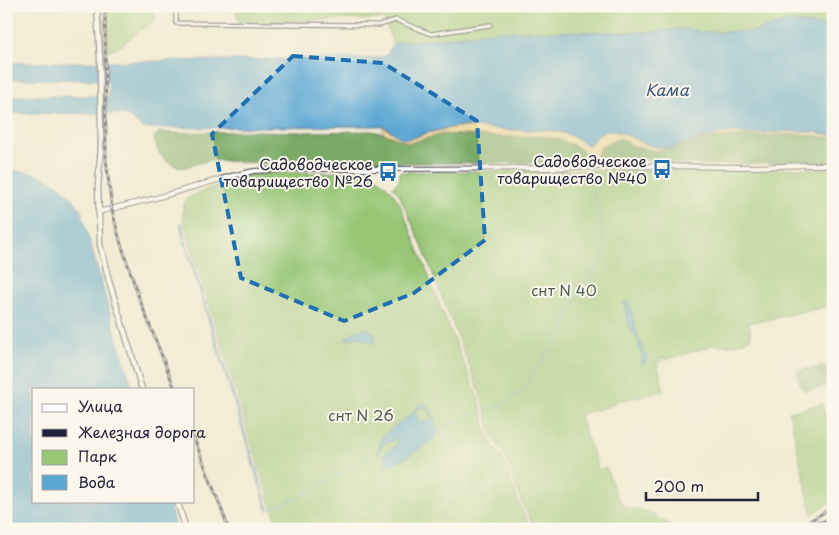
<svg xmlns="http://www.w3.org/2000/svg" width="839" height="535" viewBox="0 0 839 535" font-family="'Playpen Sans',sans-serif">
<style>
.green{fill:#97c674;stroke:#5c7458}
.forest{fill:#79ab66;stroke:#4e6650}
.sand{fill:#eeda9e;stroke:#887e6c}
.water{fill:#5ba7d3;stroke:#3e6487}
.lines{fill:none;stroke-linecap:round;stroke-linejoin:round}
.stream{stroke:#5ba7d3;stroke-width:1}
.minor-casing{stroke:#414052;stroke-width:5.5}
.tertiary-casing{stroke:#414052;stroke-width:6}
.primary-casing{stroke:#414052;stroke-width:7}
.minor{stroke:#fff;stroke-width:3}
.tertiary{stroke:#fff;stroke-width:4}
.primary{stroke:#fff;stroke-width:4.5}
.rail-casing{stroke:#22223b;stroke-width:3}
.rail{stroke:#fbf7ec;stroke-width:1;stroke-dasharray:4;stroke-linecap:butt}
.marked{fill:none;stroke:#1f6fb2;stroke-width:4;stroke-dasharray:10 6;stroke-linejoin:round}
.labels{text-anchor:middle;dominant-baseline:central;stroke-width:4;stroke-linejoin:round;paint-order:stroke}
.poi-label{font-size:15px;fill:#22223b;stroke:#fbf7ec;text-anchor:end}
.park-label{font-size:15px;fill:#4b5b4f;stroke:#fbf7ec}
.water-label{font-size:16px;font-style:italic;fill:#395778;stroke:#fbf7ec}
</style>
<rect width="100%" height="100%" fill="#fbf7ec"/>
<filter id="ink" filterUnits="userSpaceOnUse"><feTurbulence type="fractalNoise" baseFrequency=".02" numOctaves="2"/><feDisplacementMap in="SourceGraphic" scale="10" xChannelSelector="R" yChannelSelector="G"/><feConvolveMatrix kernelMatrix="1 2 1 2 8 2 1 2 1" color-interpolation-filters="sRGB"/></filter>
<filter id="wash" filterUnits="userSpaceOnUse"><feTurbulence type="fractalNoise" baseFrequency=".0096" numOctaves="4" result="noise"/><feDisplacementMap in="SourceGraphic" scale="20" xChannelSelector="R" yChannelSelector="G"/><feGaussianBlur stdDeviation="1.12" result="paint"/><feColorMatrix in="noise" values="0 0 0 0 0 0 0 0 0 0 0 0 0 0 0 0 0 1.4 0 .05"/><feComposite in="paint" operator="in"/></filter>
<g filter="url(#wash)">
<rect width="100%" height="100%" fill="#f3ecd5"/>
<path class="green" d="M 106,6 L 154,6 L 155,21 C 150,24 143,27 138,32 C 126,41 122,48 106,51 Z
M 235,6 L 833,6 L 833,27 L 815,26 L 802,23 L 787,22 L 753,32 L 698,32 L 697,30 L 679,29 L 653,32 L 498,31 L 423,40 L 404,41 L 393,44 L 384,19 L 317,20 L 251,23 L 239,22 Z
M 833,168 L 833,304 L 817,309 L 795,313 L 772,319 L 749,323 L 751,337 C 740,347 723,345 709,345 L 709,347 L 664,360 L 664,357 L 660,358 L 661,361 L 657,362 L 664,391 L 617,401 L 613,405 L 584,413 L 580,416 L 585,432 L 599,470 L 606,468 C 611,478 615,497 623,505 C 628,510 635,508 641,510 C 654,514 665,522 677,529 L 535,529 L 522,503 L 505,455 L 493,438 L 480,393 L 422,246 L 399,194 L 393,187 L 399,180 L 400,172 Z
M 371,172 L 391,190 L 399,202 L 429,276 L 431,284 L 479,400 L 487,432 L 493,446 L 502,456 L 519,503 L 531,529 L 279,529 L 251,442 L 184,222 C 183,214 181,206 187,199 C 191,196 197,194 201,192 C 219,184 238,176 257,173 Z
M 822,404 L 825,414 L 833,412 L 833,501 L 816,511 L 812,514 L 789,412 Z"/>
<path class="forest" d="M 251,131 L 304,132 L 372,131 L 382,133 L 409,143 L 443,134 L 504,137 L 539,136 L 558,139 L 575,146 L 584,151 L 584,156 L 567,160 L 561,163 L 323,163 L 277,164 L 210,160 L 182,168 L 175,166 L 165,160 L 158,152 L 154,138 L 159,132 L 173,133 Z
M 799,134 L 833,138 L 833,162 L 702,165 L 670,163 L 653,164 L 649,160 L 643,158 L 628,163 L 600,163 L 595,158 L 601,146 L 621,138 L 634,146 L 657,151 L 678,147 L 709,138 Z
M 833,365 L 833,384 L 805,391 L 801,387 L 797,372 L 799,370 Z"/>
<path class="sand" d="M 383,126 L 390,131 L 413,138 L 428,133 L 456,127 L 483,127 L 506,130 L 552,130 L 574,136 L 588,146 C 592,141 596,135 602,132 C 617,127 633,139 646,144 C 654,146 662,148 669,148 L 719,134 L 733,132 L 749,134 L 791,131 L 813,132 L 833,135 L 833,138 L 799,134 L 709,138 L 678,147 L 657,151 L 634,146 L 620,138 L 601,146 L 595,158 L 584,156 L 584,151 L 575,146 L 558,139 L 539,136 L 504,137 L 443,134 L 409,143 L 383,133 Z"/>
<path class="water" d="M 787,22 C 803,23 817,26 833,27 L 833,135 L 813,132 L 791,131 L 749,134 L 733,132 L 719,134 L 669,148 C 662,148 654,147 646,144 C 633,139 617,127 602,132 C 595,135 593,141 588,146 C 560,125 540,131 507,130 C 490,129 472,125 454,127 C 444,128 433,131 424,134 C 418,136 412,139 406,139 C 396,138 391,129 383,126 L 157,128 L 142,128 C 135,121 130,117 121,114 L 6,113 L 6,96 L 109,96 L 108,80 L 6,79 L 6,63 L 375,58 L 386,56 L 393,44 L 398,42 L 463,36 L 498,31 L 653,32 L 679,29 L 698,30 L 698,32 L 753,32 Z
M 6,171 C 40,170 63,182 81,210 L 117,338 L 133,389 L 34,389 L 34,501 L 168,501 L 176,529 L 6,529 Z
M 182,222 L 185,238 L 201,289 L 269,510 L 267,510 L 199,289 L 183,238 L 180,223 Z
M 624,302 L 628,302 C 635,316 634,333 643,347 L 642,350 L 643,354 L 646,355 L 647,358 L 645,360 L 645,363 L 641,363 L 642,359 L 641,350 L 640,352 L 637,347 L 639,345 L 640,346 C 639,339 637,340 634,335 C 630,330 624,308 624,302 Z
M 365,328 L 368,329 L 375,334 L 374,343 L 358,337 L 350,339 L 345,339 L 354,332 Z
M 424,403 L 425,403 L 429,408 L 422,407 L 417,409 L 415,415 L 419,419 L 417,423 L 418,424 L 425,422 L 429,419 L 433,420 L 429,411 L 430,410 L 435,420 L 435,428 L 438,430 L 434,439 L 428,443 L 405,458 L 395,463 L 384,465 L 387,457 L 386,457 L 381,458 L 392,448 L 395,447 L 398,441 L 395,439 L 391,442 L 387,442 L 385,443 L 384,441 L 381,449 L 377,455 L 376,453 L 378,450 L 383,435 L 407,417 L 413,413 C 415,407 418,406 424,403 Z"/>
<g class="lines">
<path class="stream" d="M 487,410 L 501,404 L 522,391 L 544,358 L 565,329 L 568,314 L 605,252 L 593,186
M 438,430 L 471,415 L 479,413
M 269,510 L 301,496 L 376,454"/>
</g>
</g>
<g filter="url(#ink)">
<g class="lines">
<g class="minor-casing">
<path id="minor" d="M 176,6 L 176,23 L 379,25 L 396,20 L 431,34 L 490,25"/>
</g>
<g class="tertiary-casing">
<path id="tertiary" d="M 98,212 L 156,198 L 231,176 L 254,171 L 290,169 L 388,169 L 545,168 L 643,166 L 755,167 L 807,165 L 833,165"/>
</g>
<g class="primary-casing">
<path id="primary" d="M 97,6 L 100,58 L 101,145 L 98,187 L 100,244 L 109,281 L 142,389
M 177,501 L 186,529"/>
</g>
<use href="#minor" class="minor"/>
<use href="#tertiary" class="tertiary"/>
<use href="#primary" class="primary"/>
<g class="rail-casing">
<path id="rail" d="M 105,6 L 106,159 L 112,210 L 120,241 L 139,298 L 175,389
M 194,438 L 229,529
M 811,524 L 833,519
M 786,529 L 808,522 L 833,507"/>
</g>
<use href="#rail" class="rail"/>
</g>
</g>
<path d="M0 0H839V535H0ZM 293,56 L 383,63 L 477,121 L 485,240 L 414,293 L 344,321 L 241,278 L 212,134 Z" fill="#f3ecd5" fill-opacity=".55" fill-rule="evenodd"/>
<path class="marked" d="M 293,56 L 383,63 L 477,121 L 485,240 L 414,293 L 344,321 L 241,278 L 212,134 Z"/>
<defs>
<g id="bus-bare" transform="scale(1.5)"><path d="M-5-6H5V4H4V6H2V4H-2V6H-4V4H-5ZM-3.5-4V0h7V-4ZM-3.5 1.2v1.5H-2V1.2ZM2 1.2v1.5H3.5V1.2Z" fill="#1f6fb2" stroke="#fbf7ec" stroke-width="2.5" paint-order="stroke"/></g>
</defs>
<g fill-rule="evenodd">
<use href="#bus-bare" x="662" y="169"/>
<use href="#bus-bare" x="388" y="172"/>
</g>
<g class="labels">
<g class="poi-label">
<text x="647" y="160">Садоводческое<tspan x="647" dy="17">товарищество №40</tspan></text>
<text x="373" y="163">Садоводческое<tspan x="373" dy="17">товарищество №26</tspan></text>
</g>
<g class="park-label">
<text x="564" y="289">снт N 40</text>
<text x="361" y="414">снт N 26</text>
</g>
<g class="water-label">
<text x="667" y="89">Кама</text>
</g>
</g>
<rect width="839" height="535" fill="none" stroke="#fbf7ec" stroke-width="25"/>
<rect x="32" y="388" width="162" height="115" fill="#fbf7ec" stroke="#a4a2a5"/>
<rect x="42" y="404" width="25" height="8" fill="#ffffff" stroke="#a4a2a5"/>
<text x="78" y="412" font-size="15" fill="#22223b">Улица</text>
<rect x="42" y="429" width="25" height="8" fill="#22223b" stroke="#a4a2a5"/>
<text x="78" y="438" font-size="15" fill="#22223b">Железная дорога</text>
<rect x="42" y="450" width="25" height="15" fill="#97c674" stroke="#a4a2a5"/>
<text x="78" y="462" font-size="15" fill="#22223b">Парк</text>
<rect x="42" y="475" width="25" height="15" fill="#5ba7d3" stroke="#a4a2a5"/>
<text x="78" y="488" font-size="15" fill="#22223b">Вода</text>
<path d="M646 492v8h112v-8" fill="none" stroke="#22223b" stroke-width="2.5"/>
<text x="654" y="492" font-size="15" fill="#22223b" stroke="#fbf7ec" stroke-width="4" paint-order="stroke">200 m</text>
</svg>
